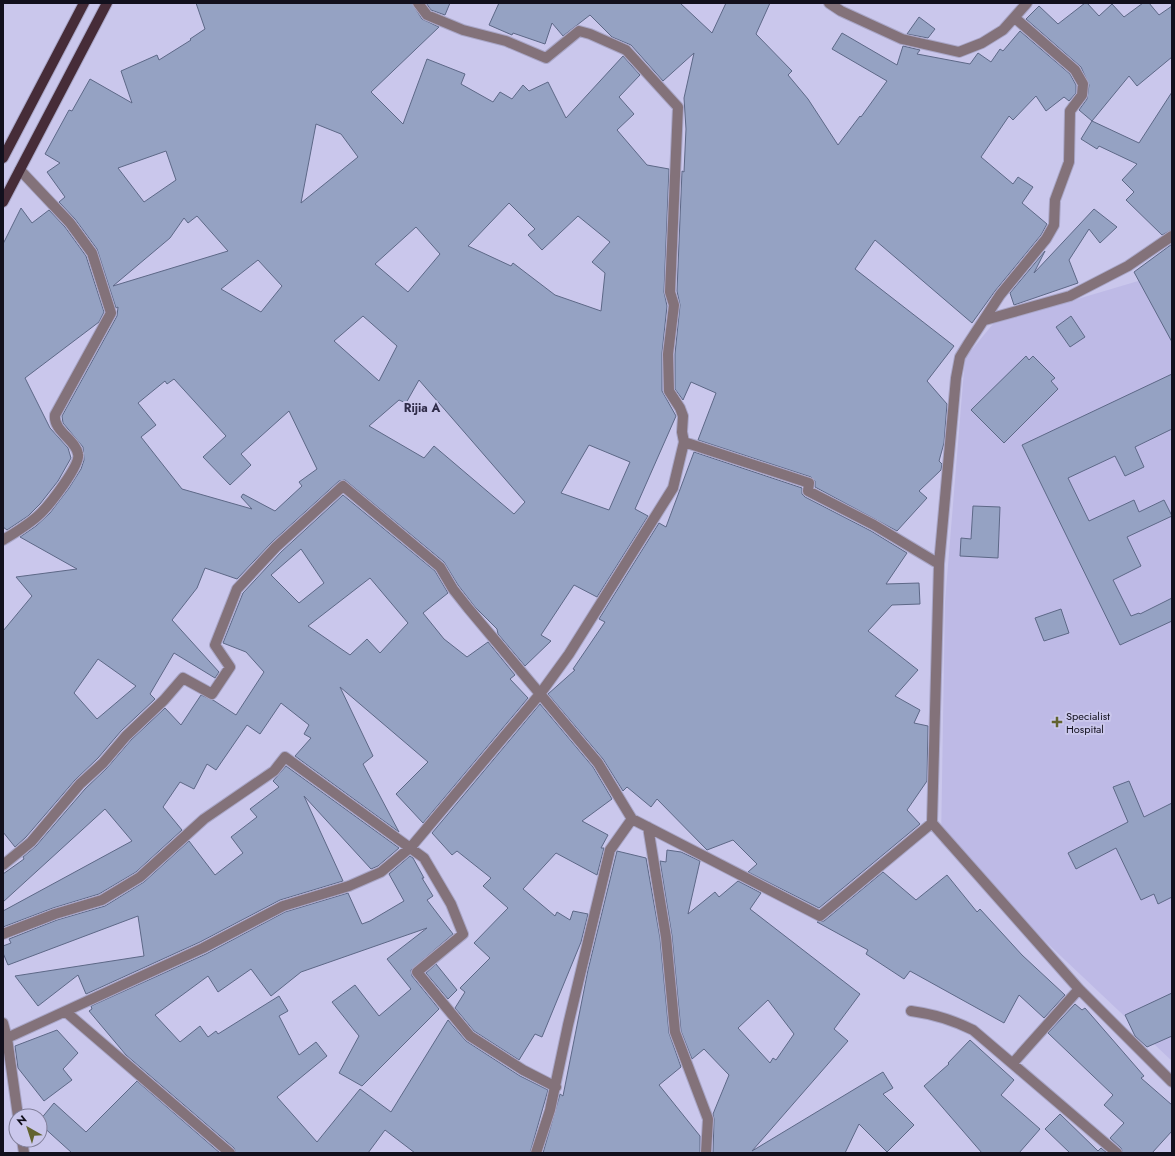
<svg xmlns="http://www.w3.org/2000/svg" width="1175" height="1156" viewBox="0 0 1175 1156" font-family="Jost,sans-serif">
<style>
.built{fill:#bebae6}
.building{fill:#95a2c3;stroke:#5d6887;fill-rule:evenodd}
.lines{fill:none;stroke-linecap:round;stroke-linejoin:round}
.minor-casing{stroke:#a9a6c7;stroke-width:12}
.major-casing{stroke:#a9a6c7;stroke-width:12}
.minor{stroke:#83727a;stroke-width:10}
.major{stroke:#462c38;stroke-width:10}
.poi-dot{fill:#626330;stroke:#cac7ec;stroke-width:1.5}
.labels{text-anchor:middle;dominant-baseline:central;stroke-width:4;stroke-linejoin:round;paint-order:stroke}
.poi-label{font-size:11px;fill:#12101d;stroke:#cac7ec;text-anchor:start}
.neighbourhood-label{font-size:12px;font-weight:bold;fill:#2f2b48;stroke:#cac7ec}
</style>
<rect width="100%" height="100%" fill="#cac7ec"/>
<path class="built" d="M 1172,271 L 1172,1061 L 941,843 L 945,602 L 965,358 L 993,324 Z"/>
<path class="building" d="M 196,3 L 412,3 L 422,19 L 439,27 L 371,92 L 403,124 L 427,59 L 465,74 L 461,84 L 493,102 L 500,92 L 512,99 L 523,85 L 529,91 L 548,82 L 566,118 L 623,56 L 640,75 L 619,97 L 634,114 L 617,130 L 647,165 L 669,169 L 664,292 L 667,306 L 662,353 L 662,391 L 676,416 L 635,509 L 648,516 L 597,597 L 574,585 L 541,635 L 551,641 L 525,666 L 498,634 L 497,629 L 475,607 L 458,585 L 444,562 L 345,480 L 339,481 L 272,542 L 237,579 L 205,568 L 197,588 L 172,620 L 219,672 L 215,678 L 174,653 L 150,694 L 155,699 L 121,731 L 98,758 L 75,780 L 26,837 L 15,847 L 3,832 L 3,631 L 32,596 L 16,577 L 77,569 L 20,537 L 36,526 L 50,513 L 69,488 L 81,469 L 84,460 L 83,447 L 63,423 L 62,416 L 117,316 L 118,307 L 116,308 L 97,249 L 75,219 L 59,202 L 65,197 L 47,172 L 60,163 L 45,154 L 69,110 L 72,111 L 90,79 L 132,103 L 121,71 L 157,55 L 159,60 L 191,40 L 190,39 L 205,29 ZM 316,124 L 341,134 L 358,157 L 301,203 ZM 166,151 L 176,180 L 144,202 L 118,168 ZM 509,203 L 535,229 L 528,235 L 542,250 L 578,216 L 610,242 L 592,262 L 605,273 L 601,311 L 555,295 L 513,263 L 511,266 L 468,246 ZM 197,216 L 228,251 L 113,286 L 170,238 L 184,218 L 188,223 ZM 416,227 L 440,254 L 408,292 L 375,264 ZM 258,260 L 282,286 L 261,312 L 221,289 ZM 363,316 L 397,346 L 379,381 L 334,341 ZM 174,379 L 226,436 L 203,457 L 230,485 L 251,465 L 241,454 L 289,411 L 317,469 L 299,482 L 302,486 L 275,511 L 243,494 L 241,497 L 252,509 L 182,489 L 141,437 L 156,425 L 138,403 L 165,381 L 167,384 ZM 419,380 L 525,502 L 514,514 L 434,446 L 424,458 L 369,426 L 399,400 L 406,403 ZM 589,445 L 630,462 L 609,510 L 561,493 ZM 98,659 L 136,686 L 97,719 L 74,693 Z
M 426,3 L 450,3 L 445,15 L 431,10 Z
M 499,3 L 680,3 L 712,33 L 726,3 L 770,3 L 756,34 L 792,71 L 788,75 L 808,99 L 838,145 L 860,116 L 861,117 L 887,81 L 832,49 L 842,33 L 897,65 L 903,46 L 920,50 L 917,54 L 970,64 L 978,53 L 991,62 L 1000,49 L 1003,51 L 1020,31 L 1070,74 L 1076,85 L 1076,93 L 1069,101 L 1064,97 L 1046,111 L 1036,96 L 1013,120 L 1009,116 L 981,157 L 1013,184 L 1018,177 L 1033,187 L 1022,203 L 1047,224 L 1041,235 L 995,291 L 972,323 L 875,240 L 855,269 L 954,346 L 927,381 L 947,404 L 944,443 L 939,461 L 942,464 L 941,470 L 919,491 L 927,498 L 897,531 L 815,487 L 815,481 L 811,477 L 698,440 L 716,393 L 691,382 L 683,400 L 675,389 L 675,354 L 680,305 L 677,291 L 682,171 L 684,172 L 686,129 L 684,98 L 694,53 L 663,81 L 631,45 L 612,37 L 590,15 L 563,36 L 552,23 L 545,44 L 513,33 L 512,35 L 489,25 Z
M 1085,3 L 1087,3 L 1099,16 L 1112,4 L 1124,17 L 1143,3 L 1149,3 L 1159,15 L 1172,6 L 1172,57 L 1137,86 L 1129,76 L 1092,121 L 1139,143 L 1172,92 L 1172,230 L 1162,235 L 1126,200 L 1134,192 L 1122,180 L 1137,164 L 1099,146 L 1097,149 L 1081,139 L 1092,121 L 1079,110 L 1087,99 L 1089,85 L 1081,67 L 1026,19 L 1039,6 L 1058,24 Z
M 919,17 L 935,29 L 928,38 L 907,34 Z
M 21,208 L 32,223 L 49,210 L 65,227 L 86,256 L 104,312 L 99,322 L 25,378 L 50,428 L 68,448 L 71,458 L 58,481 L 40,504 L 28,516 L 7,530 L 3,527 L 3,244 Z
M 1094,209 L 1117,227 L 1100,243 L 1089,229 L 1069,260 L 1078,283 L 1014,305 L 1010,293 L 1045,251 L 1034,273 Z
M 1172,244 L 1172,342 L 1134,272 Z
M 1071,316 L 1085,337 L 1070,347 L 1056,327 Z
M 1026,356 L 1029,360 L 1033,356 L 1055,378 L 1051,381 L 1058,389 L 1004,443 L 971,410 Z
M 1172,374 L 1172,429 L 1135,447 L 1144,467 L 1125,476 L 1115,456 L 1068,478 L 1089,521 L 1134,500 L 1139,512 L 1164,500 L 1172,516 L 1127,537 L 1141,566 L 1113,580 L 1131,616 L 1139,613 L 1140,614 L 1172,598 L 1172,621 L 1120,645 L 1022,445 Z
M 694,452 L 802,488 L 802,494 L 805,497 L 871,531 L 907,553 L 886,584 L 919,583 L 920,604 L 892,605 L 868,631 L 918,670 L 895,696 L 920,710 L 914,723 L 928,726 L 927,781 L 907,810 L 920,824 L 819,908 L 748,872 L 757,864 L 733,840 L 707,850 L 657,799 L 651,807 L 627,787 L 623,791 L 603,759 L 548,694 L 575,670 L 573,669 L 605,622 L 599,619 L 659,523 L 666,527 Z
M 343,495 L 435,571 L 448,593 L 423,613 L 444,639 L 467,657 L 488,642 L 515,675 L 510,679 L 528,698 L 423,823 L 396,794 L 428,762 L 340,687 L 373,756 L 363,764 L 399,832 L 295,756 L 311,738 L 304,734 L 309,725 L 281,703 L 260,734 L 247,725 L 216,770 L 207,764 L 194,789 L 180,782 L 163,807 L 182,830 L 136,872 L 99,894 L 53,908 L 3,927 L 3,911 L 132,841 L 105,809 L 3,902 L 3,874 L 24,859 L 23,857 L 36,846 L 85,789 L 107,768 L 131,740 L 165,708 L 181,725 L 201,695 L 213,700 L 236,715 L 264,672 L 246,652 L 223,643 L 243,593 L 281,552 ZM 301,549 L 324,583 L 299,603 L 271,575 ZM 370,578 L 408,623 L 380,653 L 367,639 L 350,655 L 308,626 Z
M 973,506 L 1000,507 L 998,558 L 960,556 L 961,538 L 971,539 Z
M 1061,609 L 1069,633 L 1044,641 L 1035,618 Z
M 540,704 L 593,767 L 612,799 L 582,821 L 608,835 L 601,848 L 604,848 L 597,875 L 556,853 L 523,889 L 555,916 L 557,912 L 570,920 L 573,911 L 588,914 L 581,942 L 542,1037 L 535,1034 L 519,1060 L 474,1031 L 455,1008 L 465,992 L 460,988 L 490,958 L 474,943 L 508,908 L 483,886 L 491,878 L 457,851 L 452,855 L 432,833 Z
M 286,766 L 399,848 L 378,866 L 371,869 L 304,796 L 343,881 L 280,900 L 200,942 L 86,994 L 78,975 L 38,1006 L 15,976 L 144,956 L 138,916 L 8,965 L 3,953 L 3,946 L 11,943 L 9,939 L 57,920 L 105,906 L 144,882 L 189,841 L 215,875 L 243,853 L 231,837 L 257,817 L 250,809 L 279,787 L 273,781 Z
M 1129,781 L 1144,817 L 1172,803 L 1172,897 L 1158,904 L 1154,894 L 1141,900 L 1116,848 L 1076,869 L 1068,853 L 1128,822 L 1113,787 Z
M 667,850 L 681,852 L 700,861 L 688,914 L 715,892 L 719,897 L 738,881 L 761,893 L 750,909 L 860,994 L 834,1029 L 848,1041 L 752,1151 L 883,1072 L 893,1088 L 883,1094 L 914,1125 L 887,1152 L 859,1124 L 845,1153 L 713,1153 L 714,1119 L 713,1114 L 729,1075 L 704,1049 L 692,1059 L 681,1031 L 672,936 L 660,861 L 666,862 ZM 768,1000 L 794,1034 L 776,1060 L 773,1058 L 770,1063 L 738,1028 Z
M 617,851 L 646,858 L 660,938 L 669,1033 L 681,1067 L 659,1085 L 700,1136 L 700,1153 L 543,1153 L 560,1094 L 563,1096 L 588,970 Z
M 410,856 L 413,858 L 424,878 L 422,878 L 433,896 L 427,900 L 453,934 L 411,970 L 412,976 L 439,1009 L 362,1086 L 339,1073 L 359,1036 L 332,1002 L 355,985 L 379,1016 L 411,989 L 387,959 L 427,928 L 301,972 L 271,996 L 251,969 L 218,992 L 208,976 L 155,1015 L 180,1042 L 200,1026 L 208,1037 L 216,1031 L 218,1034 L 279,996 L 288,1011 L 279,1016 L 299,1055 L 316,1042 L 327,1056 L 277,1097 L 317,1142 L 360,1089 L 391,1112 L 448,1020 L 466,1041 L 520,1076 L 548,1090 L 530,1153 L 415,1153 L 385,1130 L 368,1153 L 236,1153 L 234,1148 L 126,1055 L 89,1011 L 92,1009 L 91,1006 L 206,954 L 285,912 L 348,893 L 362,924 L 370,921 L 404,901 L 389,874 Z
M 883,872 L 916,900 L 947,875 L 977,912 L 980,909 L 1022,955 L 1065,995 L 1044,1018 L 1019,995 L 1004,1023 L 910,971 L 904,979 L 866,954 L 868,950 L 817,922 L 824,921 Z
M 436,964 L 457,990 L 448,999 L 426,973 Z
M 1172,993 L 1172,1036 L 1147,1047 L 1135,1036 L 1125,1015 Z
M 1075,1004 L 1082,1010 L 1085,1008 L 1144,1076 L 1141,1078 L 1172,1105 L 1172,1131 L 1152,1153 L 1123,1153 L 1121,1148 L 1110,1138 L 1124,1123 L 1104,1105 L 1113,1095 L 1048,1033 Z
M 57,1030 L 78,1053 L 63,1069 L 72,1080 L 44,1101 L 18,1068 L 15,1046 Z
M 970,1040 L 1014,1080 L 1001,1095 L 1040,1129 L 1019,1153 L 982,1153 L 924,1086 L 949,1064 L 948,1063 Z
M 137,1081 L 220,1153 L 72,1153 L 40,1124 L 40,1120 L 54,1103 L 86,1132 Z
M 1060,1114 L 1098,1151 L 1101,1148 L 1107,1153 L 1070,1153 L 1045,1129 Z"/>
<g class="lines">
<g class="minor-casing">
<path id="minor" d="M 829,3 L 841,11 L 902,39 L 959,52 L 982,43 L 1003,30 L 1027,3
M 1015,18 L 1075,70 L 1083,84 L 1082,95 L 1070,111 L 1069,162 L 1055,200 L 1054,225 L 1046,239 L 1000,295 L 968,344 L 960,357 L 956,378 L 939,564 L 932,823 L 1079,989 L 1172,1082
M 985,320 L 1070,296 L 1128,266 L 1172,236
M 684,442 L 809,483 L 808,491 L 874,525 L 939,564
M 3,540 C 16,532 30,524 41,513 C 49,505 81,465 78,454 C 76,440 53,431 55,415 L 111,313 L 92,253 L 70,223 L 20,170
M 648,827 L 666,937 L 675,1032 L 708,1119 L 706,1153
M 3,865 L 31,842 L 80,784 L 103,763 L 126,736 L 164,700 L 183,678 L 212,694 L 230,667 L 215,645 L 237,589 L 276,547 L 343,486 L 440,567 L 453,589 L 468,608 L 598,763 L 632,819 L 820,916 L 932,823
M 3,934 L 55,914 L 102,900 L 140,877 L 204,819 L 274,771 L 285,757 L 424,858 L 451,904 L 463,934 L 417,972 L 470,1036 L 523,1070 L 556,1087
M 911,1011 C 933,1014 953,1020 973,1030 L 1117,1153
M 66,1012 L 230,1153
M 3,1023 L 7,1038 L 18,1116
M 7,1038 L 203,948 L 283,906 L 349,886 L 381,872 L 411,847 L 540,694 L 569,654 L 673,488 L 684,442 L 682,432 L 683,416 L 680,408 L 669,391 L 668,354 L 674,305 L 670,292 L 678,107 L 626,50 L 590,34 L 579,31 L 546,58 L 506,41 L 463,30 L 427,15 L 418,3
M 1013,1063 L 1079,989
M 22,1140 L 24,1153
M 536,1153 L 550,1110 L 568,1025 L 610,850 L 632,819"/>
</g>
<g class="major-casing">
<path id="major" d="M 3,158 L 84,3
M 3,202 L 107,3"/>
</g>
<use href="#minor" class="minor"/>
<use href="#major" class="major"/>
</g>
<path class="poi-dot" d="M1055 716h4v4h4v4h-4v4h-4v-4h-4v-4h4z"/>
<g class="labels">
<g class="poi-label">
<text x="1066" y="716">Specialist<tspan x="1066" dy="13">Hospital</tspan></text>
</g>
<g class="neighbourhood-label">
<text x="422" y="408">Rijia A</text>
</g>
</g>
<rect width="1175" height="1156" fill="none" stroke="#12101d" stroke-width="8"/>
<g transform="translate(28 1128) rotate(321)"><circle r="19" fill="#cac7ec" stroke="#807e99"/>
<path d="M0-3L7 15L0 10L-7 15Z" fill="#626330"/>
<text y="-6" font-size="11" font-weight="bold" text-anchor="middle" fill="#12101d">N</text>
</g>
</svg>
